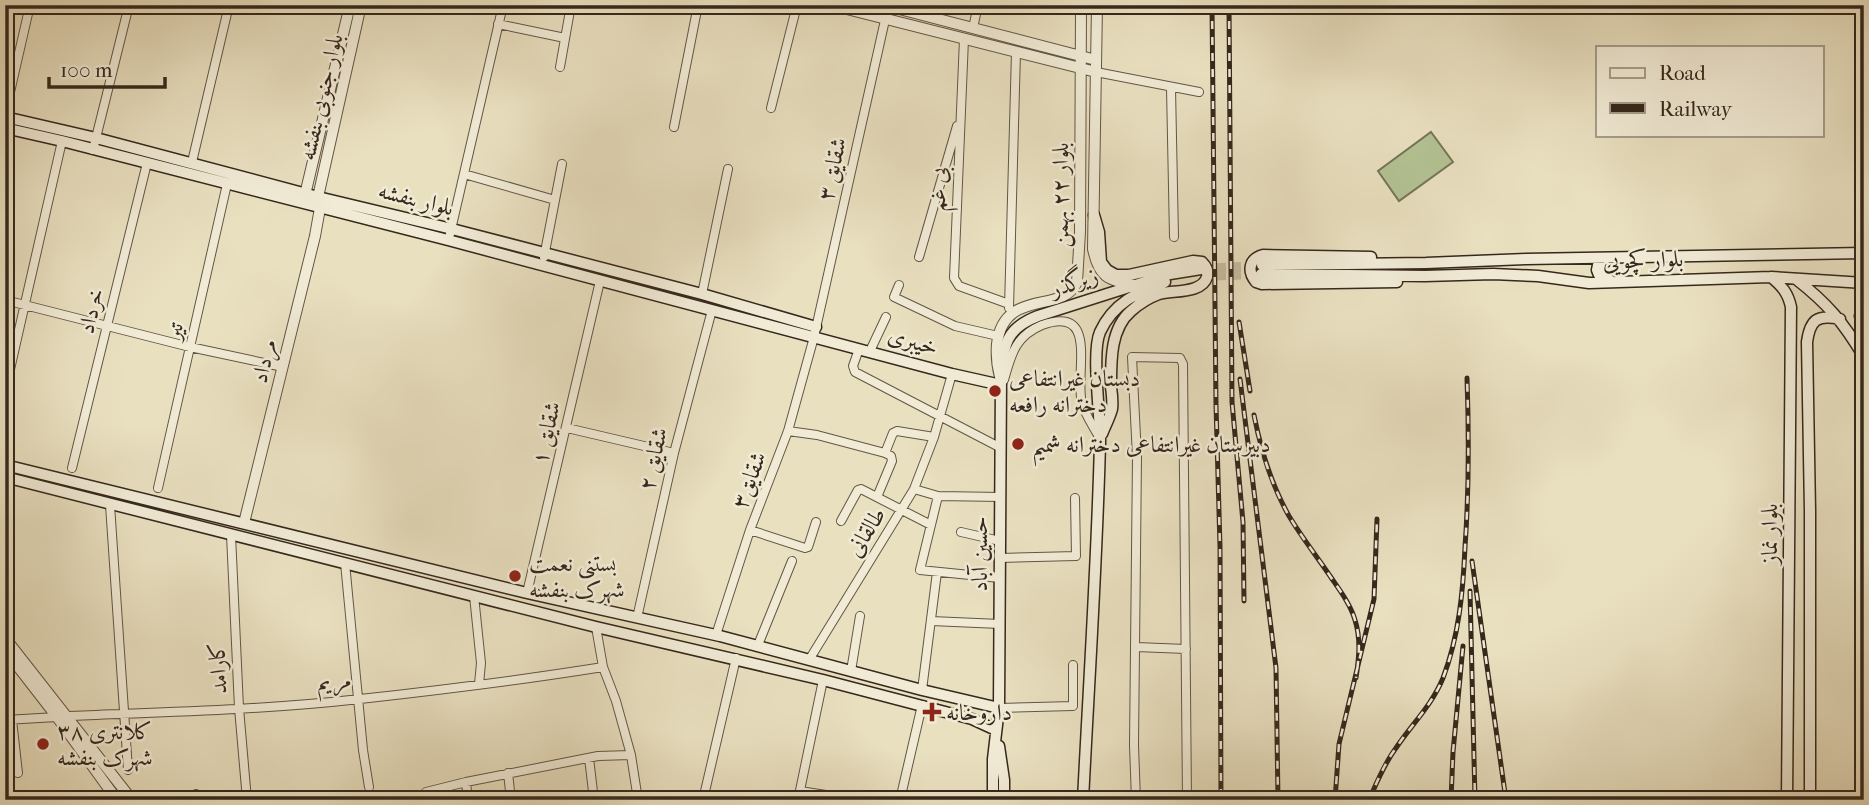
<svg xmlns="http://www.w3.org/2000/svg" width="1869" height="805" viewBox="0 0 1869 805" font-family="'IM FELL French Canon',Amiri,serif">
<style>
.green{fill:#b4c395;stroke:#747658;stroke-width:2}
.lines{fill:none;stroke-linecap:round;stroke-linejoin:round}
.secondary-tunnel{stroke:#c5bb9f;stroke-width:10;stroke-dasharray:10 5;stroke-linecap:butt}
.minor-casing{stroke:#625645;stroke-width:10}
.tertiary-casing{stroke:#625645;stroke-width:12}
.secondary-casing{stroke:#35281c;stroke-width:13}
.minor{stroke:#f1ebd6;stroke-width:8}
.tertiary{stroke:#f1ebd6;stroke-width:10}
.secondary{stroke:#f1ebd6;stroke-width:10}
.rail-casing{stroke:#35281c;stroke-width:5}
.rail{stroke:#f1ebd6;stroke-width:2.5;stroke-dasharray:8;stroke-linecap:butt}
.poi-dot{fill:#8f2418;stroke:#f1ebd6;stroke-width:2.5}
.labels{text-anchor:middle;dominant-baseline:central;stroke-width:5;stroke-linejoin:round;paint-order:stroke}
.street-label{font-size:23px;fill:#35281c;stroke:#f1ebd6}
.poi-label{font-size:23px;fill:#35281c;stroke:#f1ebd6;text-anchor:start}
</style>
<rect width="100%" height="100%" fill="#e9e0c0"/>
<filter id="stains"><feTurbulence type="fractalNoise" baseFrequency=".00286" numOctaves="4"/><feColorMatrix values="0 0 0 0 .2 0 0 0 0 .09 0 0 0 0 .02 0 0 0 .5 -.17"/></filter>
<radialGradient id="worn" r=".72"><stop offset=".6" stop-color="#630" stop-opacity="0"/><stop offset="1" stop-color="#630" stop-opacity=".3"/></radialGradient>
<path class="green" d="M 1431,132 L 1453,162 L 1399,201 L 1378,171 Z"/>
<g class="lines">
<path class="secondary-tunnel" d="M 1201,269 L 1259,266
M 1201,276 L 1258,274"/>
<g class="minor-casing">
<path id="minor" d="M 498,24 L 565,38
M 973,28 L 978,5
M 964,39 L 954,278 L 959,286 L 1009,304
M 560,67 L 571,5
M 1096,72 L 1199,92
M 1171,88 L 1174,237
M 771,108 L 797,5
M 5,114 L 30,5
M 674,127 L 698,5
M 93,150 L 129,5
M 192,162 L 229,5
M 464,174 L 555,200
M 450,234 L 503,5
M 544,257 L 562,164
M 919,257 L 957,126
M 899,285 L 894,297 L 955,326 L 998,336
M 702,294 L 728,169
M 5,300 L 190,347 L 283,367
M 1009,308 L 1016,52
M 859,349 L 853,366 L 855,372 L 1001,448
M 870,351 L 886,317
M 1004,380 C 1011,355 1015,336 1042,325 C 1100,304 1074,374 1082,403 C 1085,415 1094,427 1099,437
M 6,387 L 62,141
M 567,428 L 674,453
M 788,431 L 817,435 L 885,453
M 72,468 L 147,163
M 158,488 L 227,184
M 914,489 L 938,496 L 1001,497
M 938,496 L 920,570 L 1000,578
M 877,497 L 892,461 L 891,456 L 885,453 L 893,433 L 897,431 L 934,437
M 110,505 L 128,770
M 841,521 L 858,490 L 861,489 L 931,525
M 750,530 L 805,548 L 808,547 L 816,522
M 961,532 L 1000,541
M 231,535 L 239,708 L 247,800
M 1000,558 L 1076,556 L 1075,498
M 345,563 L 363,750 L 369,787
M 527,593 L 600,281
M 474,596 L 481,663 L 479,684
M 637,618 L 674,453 L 712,310
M 931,621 L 1000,624
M 596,627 L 603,667 L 616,701 L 631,755 L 638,800
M 716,635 L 750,530 L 788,431 L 814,337 L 885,20
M 758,645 L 792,561
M 1136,647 L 1186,649
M 809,660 L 914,489 L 934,437 L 952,374
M 851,671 L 860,616
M 922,690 L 937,572
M 999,708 L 1073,706 L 1073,665
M 67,716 C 165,712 263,710 360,699 C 441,690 522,680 603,667
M 5,720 L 57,717
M 12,720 L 18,773
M 589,758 L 594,800
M 508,773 L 511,800
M 466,782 L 468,800
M 800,791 L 858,800
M 426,792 L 466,782 L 598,756 L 631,755
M 196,794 L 197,800
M 703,800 L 736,658
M 798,800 L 823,680
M 900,800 L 922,705
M 1136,800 L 1134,745 L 1137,457 L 1132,357 L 1180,358 L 1183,364 L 1187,800"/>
</g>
<g class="tertiary-casing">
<path id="tertiary" d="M 831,5 L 1096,72
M 884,5 L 1096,60
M 1097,5 L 1093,249 C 1099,277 1107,280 1134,285
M 304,199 L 350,5
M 1000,377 C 997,366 996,356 997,344 C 1004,287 1063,315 1077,282 L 1080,232 L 1081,5
M 244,523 L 315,236 L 320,208 L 318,197 L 361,5
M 5,638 L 132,800
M 5,650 L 57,717 L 117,800"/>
</g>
<g class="secondary-casing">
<path id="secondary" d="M 5,117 L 96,138 L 318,197 L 452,229 L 702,294 L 816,327
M 5,128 L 62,141 L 448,240 L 952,374 L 1001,385
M 1094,215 L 1099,232 L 1101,262 L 1107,270 L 1116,275 L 1129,275 L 1193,261 L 1202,262 C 1207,267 1208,270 1207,277 C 1202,294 1172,290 1159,294 C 1148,298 1139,304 1131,311 C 1110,329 1111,362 1111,387 C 1112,394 1113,402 1112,409 C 1110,417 1105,426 1102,434
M 1371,257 L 1263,255 C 1249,259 1247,271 1256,282 L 1262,284 L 1397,282
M 1609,260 L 1598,265 L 1597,270 L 1599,275 L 1611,281
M 1262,265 L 1426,263 L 1526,259 L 1864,253
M 1261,274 L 1425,276 L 1493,274 L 1538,276 L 1589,283 L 1771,277 L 1864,283
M 1771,277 C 1782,286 1788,293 1791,307 L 1787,800
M 1796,279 C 1828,304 1843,322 1864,357
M 1864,302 L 1860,316 L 1864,330
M 5,465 L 527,593 L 720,636 L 922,690 L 999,708
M 5,477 L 596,627 L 823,680 L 972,719 L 996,730
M 999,746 L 1004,780 L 1004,800
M 993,800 L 993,759 L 999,708 L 1001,379 C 1004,346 1004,329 1038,316 L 1170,274 L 1201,269
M 1083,800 C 1089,681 1097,562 1100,443 C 1101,417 1091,353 1100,332 C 1114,302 1137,293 1165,282
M 1810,800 L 1810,511 L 1807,342 C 1810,320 1817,314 1840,319"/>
</g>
<use href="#minor" class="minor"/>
<use href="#tertiary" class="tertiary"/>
<use href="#secondary" class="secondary"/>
<g class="rail-casing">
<path id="rail" d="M 1212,5 L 1216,405 L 1220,547 L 1221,800
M 1229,5 L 1232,402 L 1243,522 L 1244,601
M 1239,322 L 1250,391
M 1240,379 L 1276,668 L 1278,800
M 1254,415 C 1261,451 1271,484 1289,516 C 1301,536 1315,554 1328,573 C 1338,588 1350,603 1355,620 C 1361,639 1359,658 1356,678
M 1472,561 L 1506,800
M 1470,591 L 1475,800
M 1335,800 L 1339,744 L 1374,599 L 1377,519
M 1369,800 C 1377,782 1384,764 1396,748 C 1412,724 1432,705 1443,678 C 1459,636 1463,592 1465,547 C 1469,491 1469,435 1467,378
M 1451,800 L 1453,752 L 1463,646"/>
</g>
<use href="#rail" class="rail"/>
</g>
<g class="poi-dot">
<circle cx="995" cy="391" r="7"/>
<circle cx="1018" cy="444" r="7"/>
<circle cx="515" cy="576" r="7"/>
<path d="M928.5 701.5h7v7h7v7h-7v7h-7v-7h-7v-7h7z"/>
<circle cx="43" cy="744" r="7"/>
</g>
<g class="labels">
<g class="street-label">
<text transform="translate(321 97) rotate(-77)">بلوار جنوبی بنفشه</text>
<text transform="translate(832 169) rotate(-77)">شقایق ۳</text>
<text transform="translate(938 189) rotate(-88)">بی غم</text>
<text transform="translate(1060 195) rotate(-90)">بلوار ۲۲ بهمن</text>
<text transform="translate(416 199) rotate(14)">بلوار بنفشه</text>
<text transform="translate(1643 260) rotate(-2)">بلوار کچویی</text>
<text transform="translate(1074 282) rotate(-18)">زیرگذر</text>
<text transform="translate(91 311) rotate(-76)">خرداد</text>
<text transform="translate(174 331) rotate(-77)">تیر</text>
<text transform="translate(913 341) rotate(16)">خیبری</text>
<text transform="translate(264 361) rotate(-76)">مرداد</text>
<text transform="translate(546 433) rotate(-77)">شقایق ۱</text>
<text transform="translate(653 459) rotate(-77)">شقایق ۲</text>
<text transform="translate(749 480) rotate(-69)">شقایق۳</text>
<text transform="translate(866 532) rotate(-58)">طالقانی</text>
<text transform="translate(1769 534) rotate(-90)">بلوار نماز</text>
<text transform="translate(979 554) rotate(-90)">حسین آباد</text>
<text transform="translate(218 668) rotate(-93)">کارامد</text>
<text transform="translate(334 681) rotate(-5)">مریم</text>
</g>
<g class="poi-label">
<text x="1009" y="378">دبستان غیرانتفاعی<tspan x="1009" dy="26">دخترانه رافعه</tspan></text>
<text x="1032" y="444">دبیرستان غیرانتفاعی دخترانه شمیم</text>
<text x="529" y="563">بستنی نعمت<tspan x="529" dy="26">شهرک بنفشه</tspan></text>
<text x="946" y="712">داروخانه</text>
<text x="57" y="731">کلانتری ۳۸<tspan x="57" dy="26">شهرک بنفشه</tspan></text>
</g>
</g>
<rect width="1869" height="805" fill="none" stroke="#e9e0c0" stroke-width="28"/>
<rect x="7" y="7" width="1855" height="791" fill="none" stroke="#35281c" stroke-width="3.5"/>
<rect x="14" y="14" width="1841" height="777" fill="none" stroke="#35281c" stroke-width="2"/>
<rect x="1596" y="46" width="228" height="91" fill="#f1ebd6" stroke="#a69d8c" stroke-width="2"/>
<rect x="1610" y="68" width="35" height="10" fill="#f1ebd6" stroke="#a69d8c" stroke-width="2"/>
<text x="1659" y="80" font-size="21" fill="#35281c">Road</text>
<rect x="1610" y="103" width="35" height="10" fill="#35281c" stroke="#a69d8c" stroke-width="2"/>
<text x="1659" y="116" font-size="21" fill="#35281c">Railway</text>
<path d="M49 77v10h116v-10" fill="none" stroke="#35281c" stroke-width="3.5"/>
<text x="60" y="77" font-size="21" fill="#35281c" stroke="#f1ebd6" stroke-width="5" paint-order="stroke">100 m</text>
<rect width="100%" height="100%" filter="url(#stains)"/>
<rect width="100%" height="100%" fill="url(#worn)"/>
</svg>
